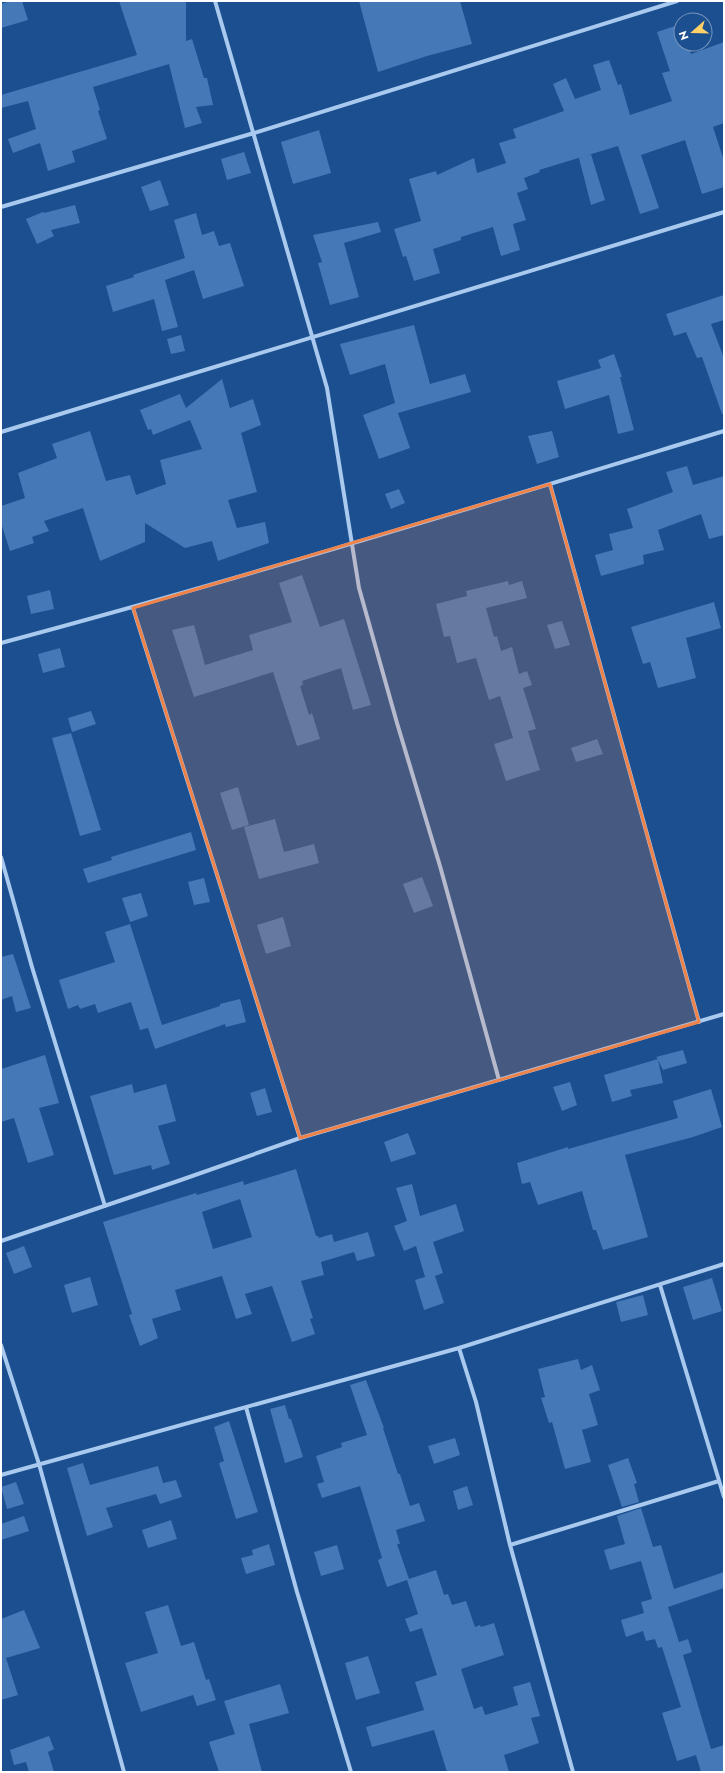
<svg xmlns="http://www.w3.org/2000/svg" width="725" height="1773" viewBox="0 0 725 1773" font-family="Jost,sans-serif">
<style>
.building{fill:#4478b7;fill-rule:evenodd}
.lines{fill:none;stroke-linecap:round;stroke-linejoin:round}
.street{stroke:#a9c9ee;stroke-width:4}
.marked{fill:#ee8249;fill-opacity:0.2;stroke:#ee8249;stroke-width:3;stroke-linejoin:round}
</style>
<rect width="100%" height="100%" fill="#1b4f8f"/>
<path class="building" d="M 11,1 L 22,1 L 28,20 L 1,28 L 1,4 Z
M 119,1 L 186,1 L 186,41 L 192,39 L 204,78 L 207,78 L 213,105 L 196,107 L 202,123 L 185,128 L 169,64 L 93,87 L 100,110 L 98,111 L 107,139 L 72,151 L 75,162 L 48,171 L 40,143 L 13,153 L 8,139 L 36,129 L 28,101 L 1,108 L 1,95 L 137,55 Z
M 359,1 L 460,1 L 472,44 L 427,56 L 378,72 Z
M 681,24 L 681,44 L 688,44 L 691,54 L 724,42 L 724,123 L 713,127 L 724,161 L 724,187 L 702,194 L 685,140 L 641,155 L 659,208 L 640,214 L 618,146 L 539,170 L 540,172 L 524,178 L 528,189 L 517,193 L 526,220 L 513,224 L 520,250 L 501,256 L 493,227 L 461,237 L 461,240 L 433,249 L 440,273 L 414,281 L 406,256 L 403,257 L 394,229 L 421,221 L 409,179 L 436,171 L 437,175 L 474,158 L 477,173 L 506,163 L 499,143 L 516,138 L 513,129 L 564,111 L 553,84 L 566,78 L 575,99 L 601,90 L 593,65 L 609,60 L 618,85 L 621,84 L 630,115 L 672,101 L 662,73 L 670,71 L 657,32 Z
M 319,130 L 331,173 L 293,184 L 281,142 Z
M 244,152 L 251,173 L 227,180 L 221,159 Z
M 591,154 L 605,200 L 591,205 L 579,158 Z
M 160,180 L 169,205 L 150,211 L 141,187 Z
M 75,205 L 80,223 L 51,230 L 54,236 L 37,244 L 26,219 L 43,212 L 44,213 Z
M 196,213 L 202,235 L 214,231 L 219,246 L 230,243 L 244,286 L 203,299 L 194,270 L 165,280 L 178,327 L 162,331 L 154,299 L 113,312 L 106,286 L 134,277 L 133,275 L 185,258 L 174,220 Z
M 378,222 L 381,232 L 344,243 L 359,297 L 330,305 L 318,263 L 322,262 L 313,235 Z
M 724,295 L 724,320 L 711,324 L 724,358 L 724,414 L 722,414 L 702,357 L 697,358 L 686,332 L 674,336 L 666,314 Z
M 414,325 L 430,384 L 465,374 L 471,392 L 398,413 L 410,448 L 379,459 L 363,415 L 395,403 L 385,364 L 350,375 L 340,344 Z
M 181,335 L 185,351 L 171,354 L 167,339 Z
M 614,354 L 622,377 L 620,377 L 634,430 L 618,434 L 609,395 L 565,409 L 557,381 L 601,368 L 598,360 Z
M 222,379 L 230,408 L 253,399 L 261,425 L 241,433 L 257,492 L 228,500 L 237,528 L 265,522 L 269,543 L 218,561 L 212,541 L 185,548 L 145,523 L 145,542 L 100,561 L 83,508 L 44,521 L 49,531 L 32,537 L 34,543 L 10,551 L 1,523 L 1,506 L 25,498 L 18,473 L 57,458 L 52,444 L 90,431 L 106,481 L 130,475 L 136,495 L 166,484 L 160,460 L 202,449 L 190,420 L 153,435 L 151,429 L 148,430 L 140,410 L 180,394 L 186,408 Z
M 552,431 L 559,457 L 537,464 L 528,436 Z
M 687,466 L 693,485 L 724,476 L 724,535 L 709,539 L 701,514 L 658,530 L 664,550 L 643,555 L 644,564 L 601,576 L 595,555 L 613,550 L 609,534 L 633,528 L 627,509 L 673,492 L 666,472 Z
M 399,489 L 405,503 L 391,509 L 385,494 Z
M 302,575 L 320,627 L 344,619 L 371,705 L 353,710 L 341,668 L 302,681 L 303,685 L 300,686 L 309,715 L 312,713 L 320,739 L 297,746 L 273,672 L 194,697 L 172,630 L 194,625 L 205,665 L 253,650 L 249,635 L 292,622 L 279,583 Z
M 508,581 L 509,585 L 522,581 L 527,598 L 486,608 L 494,637 L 497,636 L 501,651 L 512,647 L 519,674 L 527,671 L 532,685 L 523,688 L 536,729 L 528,731 L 540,770 L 506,781 L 494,744 L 513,738 L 500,696 L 489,700 L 476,658 L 457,663 L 450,636 L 444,637 L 436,604 L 467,596 L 466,591 Z
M 50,590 L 54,609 L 31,614 L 27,596 Z
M 714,602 L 721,628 L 686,638 L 696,678 L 658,688 L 650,662 L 643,664 L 631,627 Z
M 562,621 L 570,645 L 555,649 L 547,625 Z
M 60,648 L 65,667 L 43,673 L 38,654 Z
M 91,711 L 96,724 L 72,732 L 68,718 Z
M 71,733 L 101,830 L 80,836 L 52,738 Z
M 597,739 L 603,754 L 576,762 L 571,748 Z
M 238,787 L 249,825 L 232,830 L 220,793 Z
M 275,819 L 284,852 L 314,844 L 319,863 L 259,879 L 244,827 Z
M 191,832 L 196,850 L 88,883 L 83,869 L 112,860 L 111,857 Z
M 422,877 L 433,906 L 414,913 L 403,884 Z
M 204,878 L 210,902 L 194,905 L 188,882 Z
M 141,893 L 148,916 L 130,922 L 122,898 Z
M 283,917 L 291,946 L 266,954 L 257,925 Z
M 130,924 L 162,1025 L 220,1006 L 220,1004 L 240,999 L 246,1022 L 226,1027 L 225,1024 L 155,1049 L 148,1028 L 140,1030 L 131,1002 L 98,1013 L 95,1004 L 80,1009 L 78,1005 L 68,1009 L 59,980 L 115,962 L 105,932 Z
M 13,954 L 31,1008 L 16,1012 L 12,996 L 1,1000 L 1,957 Z
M 683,1050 L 687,1063 L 663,1070 L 658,1060 L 663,1083 L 630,1090 L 632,1096 L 612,1102 L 604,1075 L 658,1059 L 656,1057 Z
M 45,1055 L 59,1103 L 39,1108 L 54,1155 L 28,1163 L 14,1118 L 1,1122 L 1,1069 Z
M 570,1082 L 577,1105 L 562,1111 L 553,1087 Z
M 132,1084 L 134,1093 L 166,1084 L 176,1121 L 158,1126 L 170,1164 L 152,1170 L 151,1165 L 114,1175 L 90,1096 Z
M 265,1088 L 272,1112 L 257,1116 L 250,1093 Z
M 711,1089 L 722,1127 L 693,1137 L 625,1155 L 648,1237 L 603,1250 L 596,1230 L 593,1230 L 582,1191 L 538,1205 L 530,1182 L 522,1184 L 517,1163 L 568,1147 L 568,1149 L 678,1118 L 673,1101 Z
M 408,1133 L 416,1154 L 391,1162 L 384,1142 Z
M 296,1169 L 316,1236 L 318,1236 L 319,1238 L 332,1234 L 334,1242 L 368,1232 L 375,1256 L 357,1261 L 354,1252 L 321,1262 L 324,1275 L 301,1281 L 313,1318 L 310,1319 L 315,1334 L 292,1342 L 272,1286 L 245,1294 L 252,1314 L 236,1319 L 222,1276 L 175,1290 L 181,1310 L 152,1319 L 158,1338 L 140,1346 L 129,1315 L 132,1314 L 103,1222 L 196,1193 L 197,1195 L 243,1181 L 244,1185 ZM 240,1199 L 252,1237 L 213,1249 L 202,1212 Z
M 412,1184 L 420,1216 L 456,1204 L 464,1231 L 433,1242 L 443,1273 L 435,1276 L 444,1303 L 424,1310 L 415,1280 L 425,1277 L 416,1246 L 404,1251 L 394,1226 L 407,1221 L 396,1188 Z
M 24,1246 L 32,1267 L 14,1274 L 6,1253 Z
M 90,1277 L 98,1305 L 72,1313 L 64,1285 Z
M 712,1278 L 722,1311 L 693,1320 L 683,1287 Z
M 643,1295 L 648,1315 L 621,1322 L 616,1302 Z
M 578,1359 L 581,1370 L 592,1365 L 600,1390 L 589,1394 L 598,1425 L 582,1430 L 591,1462 L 565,1469 L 552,1422 L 549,1423 L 541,1398 L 545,1397 L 538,1369 Z
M 366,1380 L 384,1428 L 383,1428 L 398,1474 L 400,1474 L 410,1506 L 419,1503 L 425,1521 L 396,1530 L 400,1544 L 397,1544 L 409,1579 L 436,1570 L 444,1595 L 448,1594 L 452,1605 L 466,1601 L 475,1627 L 480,1625 L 481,1627 L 494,1623 L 504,1655 L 461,1669 L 474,1709 L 482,1706 L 485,1715 L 518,1705 L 513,1687 L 530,1682 L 540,1716 L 531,1718 L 539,1743 L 504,1755 L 509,1772 L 447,1772 L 434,1730 L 372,1747 L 366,1727 L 424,1710 L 415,1682 L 437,1675 L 422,1628 L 410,1632 L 405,1619 L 418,1614 L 407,1580 L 387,1587 L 378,1560 L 382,1558 L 360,1486 L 322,1498 L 317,1484 L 324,1482 L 316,1456 L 342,1447 L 341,1443 L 367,1435 L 350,1385 Z
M 285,1405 L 289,1419 L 291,1419 L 303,1457 L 285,1463 L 270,1409 Z
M 229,1421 L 258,1512 L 236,1519 L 219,1463 L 224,1461 L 214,1427 Z
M 455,1438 L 460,1455 L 434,1464 L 428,1446 Z
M 628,1458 L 637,1483 L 634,1484 L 639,1502 L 622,1507 L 608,1465 Z
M 83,1463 L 90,1485 L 158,1466 L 163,1483 L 176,1480 L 182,1497 L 160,1504 L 156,1494 L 106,1508 L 113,1527 L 87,1536 L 67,1468 Z
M 16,1482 L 24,1504 L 7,1509 L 1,1487 Z
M 467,1486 L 473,1505 L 458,1510 L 453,1491 Z
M 641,1508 L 653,1547 L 661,1545 L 674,1589 L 724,1572 L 724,1588 L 668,1607 L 679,1642 L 688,1639 L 692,1652 L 683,1655 L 711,1749 L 724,1745 L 724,1772 L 701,1772 L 696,1755 L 677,1761 L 662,1713 L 681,1707 L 662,1647 L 658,1648 L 655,1639 L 646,1641 L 643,1631 L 626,1637 L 621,1620 L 644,1613 L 641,1602 L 652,1599 L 641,1561 L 610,1570 L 604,1550 L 625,1544 L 617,1516 Z
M 24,1516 L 29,1531 L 1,1540 L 1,1524 Z
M 171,1520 L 177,1539 L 148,1548 L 142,1530 Z
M 269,1544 L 275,1565 L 246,1574 L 241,1558 L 253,1555 L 252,1550 Z
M 337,1545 L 344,1569 L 321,1576 L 314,1552 Z
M 168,1605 L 181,1646 L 194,1642 L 206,1680 L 209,1679 L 216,1700 L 197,1706 L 193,1695 L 141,1712 L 125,1663 L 158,1653 L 145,1612 Z
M 24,1610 L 40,1648 L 6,1658 L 18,1695 L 1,1700 L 1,1619 Z
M 368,1656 L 380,1693 L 356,1700 L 345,1663 Z
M 280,1684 L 289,1713 L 249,1724 L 262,1772 L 219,1772 L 209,1742 L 235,1734 L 224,1701 Z
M 49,1736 L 54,1749 L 48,1752 L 54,1772 L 29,1772 L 26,1762 L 14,1765 L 10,1750 Z"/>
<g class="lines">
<path class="street" d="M 215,1 L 327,388 L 359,588 L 397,723 L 440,866 L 499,1080
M 1,207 L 254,133 L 677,1
M 1,432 L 724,212
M 550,484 L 699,1022
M 133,608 L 300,1138
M 1,643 C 244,578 484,504 724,431
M 1,857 L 32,967 L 105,1206
M 1,1241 L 178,1181 L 300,1138 L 724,1014
M 660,1285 L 724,1497
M 1,1345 L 39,1464 L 124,1772
M 459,1348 L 476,1402 L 510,1545 L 573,1772
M 246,1407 L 297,1592 L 351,1772
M 1,1475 L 459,1348 L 724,1264
M 510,1545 L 719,1481"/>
</g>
<path class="marked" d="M 550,484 L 699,1022 L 300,1138 L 133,608 Z"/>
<rect width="725" height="1773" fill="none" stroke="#ffffff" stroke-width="4"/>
<g transform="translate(693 32) rotate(250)"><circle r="19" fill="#1b4f8f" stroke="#7695bc"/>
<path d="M0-3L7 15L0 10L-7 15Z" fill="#ffd166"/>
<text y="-6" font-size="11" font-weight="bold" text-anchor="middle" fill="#ffffff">N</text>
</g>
</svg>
